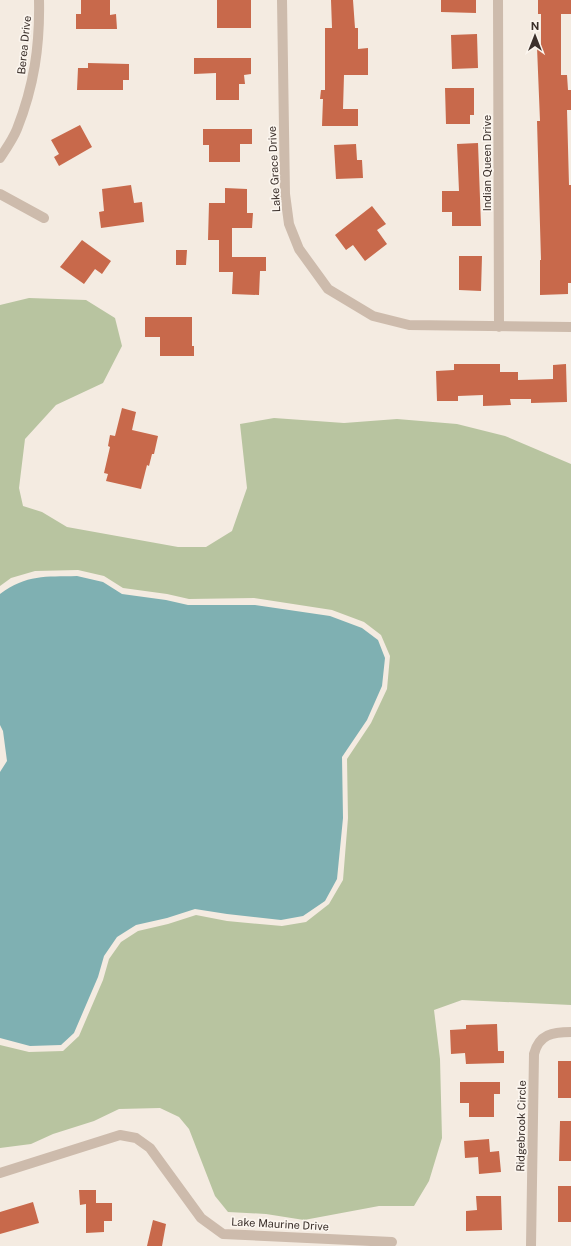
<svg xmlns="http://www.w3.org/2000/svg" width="571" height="1246" viewBox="0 0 571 1246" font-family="'Public Sans',sans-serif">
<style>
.green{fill:#b8c4a0}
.water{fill:#7fb0b2}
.building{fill:#c8694b}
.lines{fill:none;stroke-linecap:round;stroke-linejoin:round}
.minor{stroke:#cdbbac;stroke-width:10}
.labels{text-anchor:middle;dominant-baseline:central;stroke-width:3.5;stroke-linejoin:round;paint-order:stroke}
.street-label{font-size:11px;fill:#3b302b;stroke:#fbf5ee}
</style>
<rect width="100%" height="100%" fill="#f4ebe1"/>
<path class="green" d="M 29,298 L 86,300 L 115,318 L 122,346 L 103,383 L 56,405 L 25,439 L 19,488 L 23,506 L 42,512 L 67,527 L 178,547 L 206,547 L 232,531 L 247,488 L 240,424 L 274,418 L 344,423 L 397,419 L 457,424 L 505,436 L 571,464 L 571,1005 L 462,1000 L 434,1010 L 440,1059 L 442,1138 L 429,1181 L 414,1206 L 379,1206 L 304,1220 L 266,1214 L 228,1212 L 215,1196 L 189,1129 L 179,1117 L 160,1108 L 119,1109 L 94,1121 L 53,1134 L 31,1144 L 0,1148 L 0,1045 L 29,1052 L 63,1051 L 79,1036 L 103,980 L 109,959 L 121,942 L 138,931 L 168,924 L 196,915 L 227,921 L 282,926 L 306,922 L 329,904 L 343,880 L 348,818 L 347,759 L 371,723 L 387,689 L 390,656 L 381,635 L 364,622 L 332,610 L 254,598 L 189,599 L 167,594 L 123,588 L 104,576 L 78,570 L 35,571 L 11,578 L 0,586 L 0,305 Z"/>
<path class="water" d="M 77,576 L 103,582 L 122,594 L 166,600 L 188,605 L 255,605 L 330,616 L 362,628 L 378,640 L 385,658 L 382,686 L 367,720 L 342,757 L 343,818 L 337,879 L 325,901 L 303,916 L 281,920 L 227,914 L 195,909 L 167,918 L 136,925 L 117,937 L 104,956 L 98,977 L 74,1033 L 61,1045 L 30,1046 L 0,1038 L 0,772 L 7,761 L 3,731 L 0,725 L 0,594 C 27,574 45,577 77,576 Z"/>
<path class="building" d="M 81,0 L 110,0 L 110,15 L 116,14 L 117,29 L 76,29 L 76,14 L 81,14 Z
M 217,0 L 251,0 L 251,28 L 217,28 Z
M 331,0 L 353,0 L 355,28 L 358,28 L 358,49 L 368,48 L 368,75 L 344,75 L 343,109 L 358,109 L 358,126 L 322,126 L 323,99 L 320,99 L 321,90 L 325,90 L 325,28 L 332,28 Z
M 441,0 L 476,0 L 476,13 L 441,12 Z
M 538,0 L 571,0 L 571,14 L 561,14 L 561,75 L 567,75 L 568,90 L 571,90 L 571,110 L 567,110 L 569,185 L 571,185 L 571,283 L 568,283 L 568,294 L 540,295 L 540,260 L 541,260 L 537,121 L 540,121 L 537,47 L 541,47 L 541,14 L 538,14 Z
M 477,34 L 478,68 L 452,69 L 451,35 Z
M 194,58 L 251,58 L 251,74 L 244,75 L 245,84 L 239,84 L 239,100 L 216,100 L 216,73 L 194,74 Z
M 88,63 L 129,64 L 129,80 L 123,80 L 123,90 L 77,90 L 78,68 L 88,68 Z
M 445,88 L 474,88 L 474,115 L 470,115 L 470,124 L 446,124 Z
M 80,125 L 92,147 L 59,166 L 54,157 L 59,154 L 51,140 Z
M 203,129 L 252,129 L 252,144 L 240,144 L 240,162 L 209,162 L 209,145 L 203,145 Z
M 478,143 L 481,226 L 452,226 L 452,212 L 442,212 L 442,191 L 459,191 L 457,144 Z
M 356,144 L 357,160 L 362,160 L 363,178 L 336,179 L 334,145 Z
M 131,185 L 134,203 L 142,202 L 144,222 L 101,228 L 99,212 L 104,211 L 102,189 Z
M 225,188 L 247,189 L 247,213 L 253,213 L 252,228 L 232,228 L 232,257 L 266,257 L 266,271 L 260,271 L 259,295 L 232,294 L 233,272 L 219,272 L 219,240 L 208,240 L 209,203 L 225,203 Z
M 372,206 L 386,224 L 377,230 L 387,244 L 365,261 L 353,245 L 346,250 L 335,235 Z
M 82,240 L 111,261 L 102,274 L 95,269 L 84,284 L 60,267 Z
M 176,250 L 187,250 L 186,265 L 176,265 Z
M 459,256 L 482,256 L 481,291 L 459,290 Z
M 145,317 L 192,317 L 192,346 L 194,346 L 194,356 L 160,356 L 160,337 L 145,337 Z
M 454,364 L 500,364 L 500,372 L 518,372 L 518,380 L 553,379 L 553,365 L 566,364 L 567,402 L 531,403 L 531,399 L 510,399 L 511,405 L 483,406 L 483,395 L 458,396 L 458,401 L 437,401 L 436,371 L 454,370 Z
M 122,408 L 136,412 L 132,430 L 158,436 L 154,454 L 152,454 L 149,466 L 147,465 L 141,489 L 106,481 L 108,474 L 104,473 L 110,447 L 108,446 L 110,435 L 115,436 Z
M 497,1024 L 498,1051 L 504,1051 L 504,1063 L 466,1064 L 465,1053 L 451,1054 L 450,1030 L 466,1029 L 466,1025 Z
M 558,1061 L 571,1061 L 571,1098 L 558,1098 Z
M 460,1082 L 500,1082 L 500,1094 L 494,1094 L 494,1117 L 469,1117 L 469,1103 L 460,1103 Z
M 560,1121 L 571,1121 L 571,1161 L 559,1161 Z
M 489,1139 L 490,1152 L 499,1151 L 501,1172 L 479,1174 L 478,1157 L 465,1158 L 464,1141 Z
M 558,1186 L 571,1186 L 571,1222 L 558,1222 Z
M 79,1190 L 96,1190 L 96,1203 L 112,1203 L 112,1221 L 104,1221 L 104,1232 L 86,1233 L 86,1204 L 80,1205 Z
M 476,1196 L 501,1196 L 502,1230 L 466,1231 L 466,1211 L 477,1210 Z
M 33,1202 L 39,1223 L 0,1234 L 0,1212 Z
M 153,1220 L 166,1224 L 162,1246 L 147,1246 Z"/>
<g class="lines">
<path class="minor" d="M 282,0 L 285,194 L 289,224 L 299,249 L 328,289 L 373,316 L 409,325 L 571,327
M 498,0 L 499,327
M 0,158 C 6,149 13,139 17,129 C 34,86 40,46 39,0
M 0,194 L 44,218
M 0,1173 L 120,1135 L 136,1138 L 150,1148 L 201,1218 L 223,1234 L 392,1242
M 531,1246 L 534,1054 C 539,1034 553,1032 571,1032"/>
</g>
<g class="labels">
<g class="street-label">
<text transform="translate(24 45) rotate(-84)">Berea Drive</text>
<text transform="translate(487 163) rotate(-90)">Indian Queen Drive</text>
<text transform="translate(274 169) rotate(-93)">Lake Grace Drive</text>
<text transform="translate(521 1126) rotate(-89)">Ridgebrook Circle</text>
<text transform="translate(280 1224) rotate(3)">Lake Maurine Drive</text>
</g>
</g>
<g transform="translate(535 36)" stroke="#fbf5ee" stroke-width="3" paint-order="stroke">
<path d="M0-3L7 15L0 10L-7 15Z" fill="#3b302b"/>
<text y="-6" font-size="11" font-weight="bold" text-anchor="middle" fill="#3b302b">N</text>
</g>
</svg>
